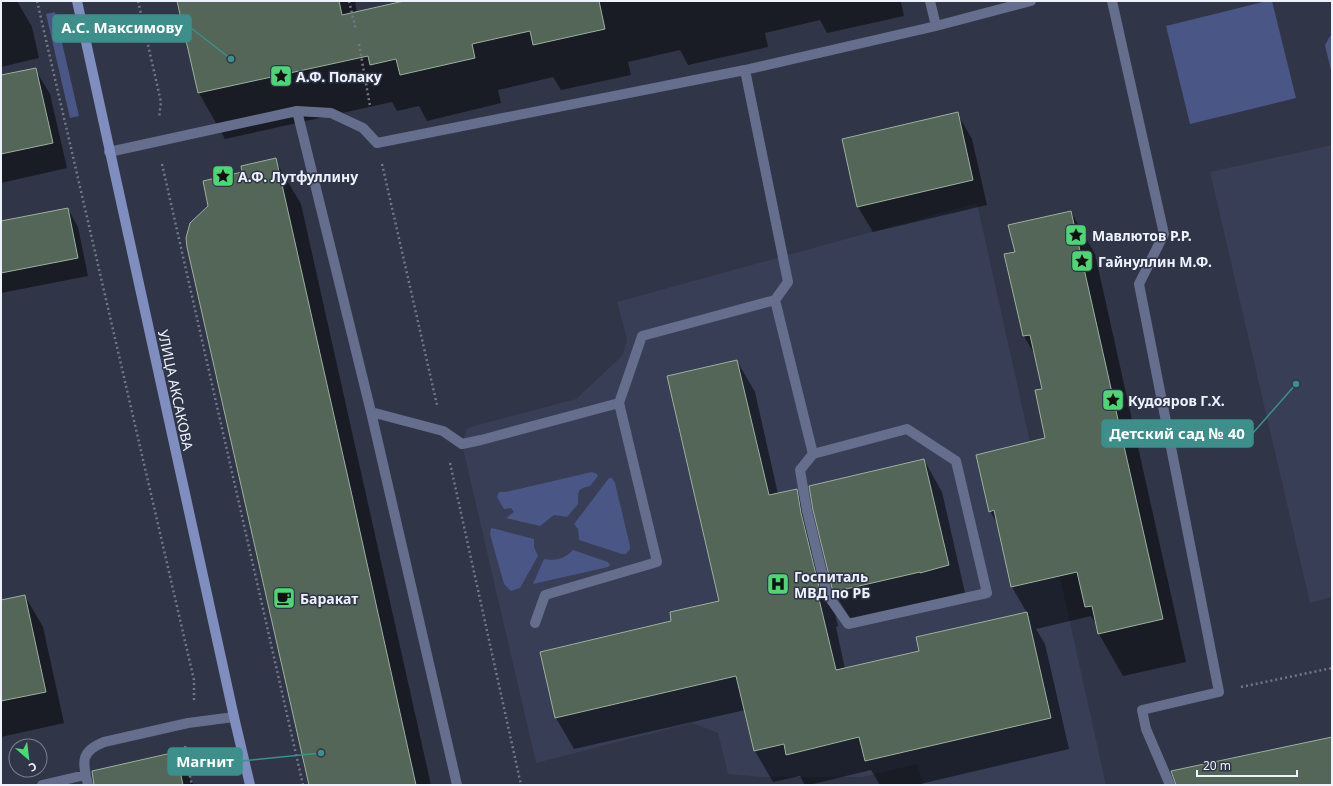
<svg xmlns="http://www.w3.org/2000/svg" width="1333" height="786" viewBox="0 0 1333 786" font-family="'Noto Sans',sans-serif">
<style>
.built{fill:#383e55}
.green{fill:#4a5686}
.shadow{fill:#0007}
.building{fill:#546657;stroke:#9cb09f}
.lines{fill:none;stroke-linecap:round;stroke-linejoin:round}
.path{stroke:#737787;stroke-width:2.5;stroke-dasharray:2 3;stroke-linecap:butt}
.lane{stroke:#656e8d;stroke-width:10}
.secondary{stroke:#7f8dbf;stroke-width:10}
.labels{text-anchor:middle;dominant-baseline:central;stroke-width:3;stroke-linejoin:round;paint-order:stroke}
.poi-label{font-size:14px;font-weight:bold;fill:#eef2fd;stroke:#303547;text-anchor:start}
.street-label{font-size:14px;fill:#eef2fd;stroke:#303547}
.leader{fill:none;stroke:#3c8f8b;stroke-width:1.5}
.callout-dot{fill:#3c8f8b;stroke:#303547;stroke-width:1.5}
.callout{fill:#3c8f8b;stroke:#3c8f8b;stroke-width:1.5}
.callout-label{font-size:15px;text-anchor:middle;font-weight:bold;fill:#fff}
</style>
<rect width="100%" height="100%" fill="#303547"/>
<path class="built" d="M 1332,145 L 1332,597 L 1310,603 L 1210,172 Z
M 977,203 L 1106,785 L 924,785 L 917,764 L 862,777 L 762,777 L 728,774 L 718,733 L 692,723 L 536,763 L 462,444 L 467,428 L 576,399 L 623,355 L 627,339 L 617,302 Z"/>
<path class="green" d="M 1267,1 L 1272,1 L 1296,98 L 1190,124 L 1166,26 Z
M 55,12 L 79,116 L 70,118 L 46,14 Z
M 1332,33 L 1332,75 L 1325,45 Z
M 592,472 L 597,474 L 598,476 L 590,486 C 575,489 579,493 578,504 L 567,517 L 554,515 L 540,526 L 506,518 L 514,512 L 511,508 L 504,509 L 497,497 L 499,492 L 506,492 Z
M 609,478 L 612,478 L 615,483 L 630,546 L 630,549 L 626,554 L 622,554 L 579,540 L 578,529 L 574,524 Z
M 491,528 L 496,529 L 534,539 L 534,547 L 538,556 L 520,588 L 511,591 L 504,584 L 490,534 Z
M 573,550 L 608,562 L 610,565 L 608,567 L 533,584 L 544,559 C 556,561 564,559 573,550 Z"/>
<path class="shadow" d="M 1,1 L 17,1 L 32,27 L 39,58 L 1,67 Z
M 178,1 L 355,1 L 357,13 L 409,1 L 906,1 L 901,2 L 904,16 L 827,33 L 820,20 L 765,33 L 768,47 L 688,65 L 680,50 L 628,62 L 631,75 L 561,90 L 553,77 L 498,90 L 501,103 L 427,121 L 419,106 L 397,111 L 392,102 L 225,139 L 199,93 Z
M 35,69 L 50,94 L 67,168 L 1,183 L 1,77 Z
M 957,113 L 972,139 L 987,205 L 873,232 L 858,207 Z
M 275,160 L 301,204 L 431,785 L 310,785 L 244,173 Z
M 68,209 L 78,227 L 88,276 L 1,293 L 1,223 Z
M 1071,212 L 1095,254 L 1186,662 L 1123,676 L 1099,634 L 1098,627 L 1091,616 L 1036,629 L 1045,644 L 1069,749 L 916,785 L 880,785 L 871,770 L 809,785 L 805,785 L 800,776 L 773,782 L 755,751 L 745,710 L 574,749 L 556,718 L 541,653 L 673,622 L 720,602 L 737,361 L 755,392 L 778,494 L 796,490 L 814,521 L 818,545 L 838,626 L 836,627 L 845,669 L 920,652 L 917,638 L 1027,613 L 1012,587 L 999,527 L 990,511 L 1047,439 L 1043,390 L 1036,357 L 1024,336 L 1016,253 Z
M 924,460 L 942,492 L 966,597 L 853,623 L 834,592 Z
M 25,596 L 43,627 L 64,723 L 1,737 L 1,601 Z
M 175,754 L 194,785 L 133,785 Z"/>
<path class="building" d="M 177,1 L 339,1 L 342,15 L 404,1 L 599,1 L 605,29 L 533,45 L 530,31 L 472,44 L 475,58 L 400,75 L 396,59 L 370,65 L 368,56 L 198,93 Z
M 36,68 L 53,143 L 1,154 L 1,75 Z
M 958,112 L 973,180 L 857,207 L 842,139 Z
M 276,158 L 353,500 L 416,785 L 309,785 L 187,247 L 186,238 L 190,223 L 208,206 L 203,181 L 242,172 L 241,166 Z
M 68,208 L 78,258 L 1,273 L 1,221 Z
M 1071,211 L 1163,619 L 1098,634 L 1092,606 L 1085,607 L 1077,572 L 1011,587 L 994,510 L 989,512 L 976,455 L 1045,438 L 1035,390 L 1042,389 L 1030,335 L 1023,336 L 1004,254 L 1015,252 L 1008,225 Z
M 737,360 L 769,495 L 797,489 L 801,513 L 821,595 L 818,595 L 836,670 L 919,651 L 916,637 L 1027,612 L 1051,718 L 865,761 L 859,737 L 786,755 L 784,744 L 754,751 L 736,676 L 555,718 L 540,652 L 671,621 L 670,612 L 719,601 L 667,376 Z
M 924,459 L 949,565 L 920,573 L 920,572 L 833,592 L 813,510 L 809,486 Z
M 25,595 L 46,692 L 1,701 L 1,600 Z
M 1332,737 L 1332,785 L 1176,785 L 1171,771 Z
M 176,752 L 183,785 L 94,785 L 92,771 Z"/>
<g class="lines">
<path class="path" d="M 37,1 L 194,680 L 194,700
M 138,1 L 161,102 L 159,118
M 349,1 L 356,30
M 359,44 L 370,106
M 162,164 L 303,785
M 382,164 L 437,405
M 450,463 L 521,785
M 1241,687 L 1332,668
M 185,746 L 187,763 L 192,785"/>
<path class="lane" d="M 930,1 L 936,26
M 1112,1 L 1164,234 L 1139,284 L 1219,692 L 1142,710 L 1146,729 L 1170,785
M 745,70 L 788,282 L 775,300 L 813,454 L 907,429 L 956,461 L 987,593 L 848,624 L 827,594 L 807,511 L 800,470 L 813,454
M 297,111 L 371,412 L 457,785
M 109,152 L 297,111 L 331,113 L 363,128 L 377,143 L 745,70 L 936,26 L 1031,1
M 371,412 L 443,431 L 462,444 L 481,440 L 619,403
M 535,623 L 545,595 L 657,562 L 619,403 L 642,336 L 775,300
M 42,785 L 85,775
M 88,785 C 83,763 79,752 104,742 L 188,723 L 234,717"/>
<path class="secondary" d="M 77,1 L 234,717 L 250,785"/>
</g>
<defs>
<g id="sight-square" transform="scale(1.15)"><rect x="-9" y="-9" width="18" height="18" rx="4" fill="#4dd676" stroke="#303547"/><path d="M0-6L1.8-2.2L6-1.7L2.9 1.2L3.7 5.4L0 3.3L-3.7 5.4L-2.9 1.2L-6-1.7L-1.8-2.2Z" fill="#111"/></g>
<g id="hospital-square" transform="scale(1.15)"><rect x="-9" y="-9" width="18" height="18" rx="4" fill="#4dd676" stroke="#303547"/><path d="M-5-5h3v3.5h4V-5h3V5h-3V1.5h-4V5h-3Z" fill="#111"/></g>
<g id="cafe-square" transform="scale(1.15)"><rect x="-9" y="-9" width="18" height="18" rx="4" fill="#4dd676" stroke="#303547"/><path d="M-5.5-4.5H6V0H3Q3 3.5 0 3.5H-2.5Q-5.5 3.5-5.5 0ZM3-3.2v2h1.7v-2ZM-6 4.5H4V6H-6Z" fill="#111"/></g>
</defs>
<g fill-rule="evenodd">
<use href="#sight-square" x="281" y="76"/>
<use href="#sight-square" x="223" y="176"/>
<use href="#sight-square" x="1076" y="235"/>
<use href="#sight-square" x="1082" y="261"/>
<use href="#sight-square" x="1113" y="400"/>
<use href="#hospital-square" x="778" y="584"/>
<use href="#cafe-square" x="284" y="598"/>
</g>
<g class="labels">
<g class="poi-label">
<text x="296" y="76">А.Ф. Полаку</text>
<text x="238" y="176">А.Ф. Лутфуллину</text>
<text x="1092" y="235">Мавлютов Р.Р.</text>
<text x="1098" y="261">Гайнуллин М.Ф.</text>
<text x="1128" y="400">Кудояров Г.Х.</text>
<text x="794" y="576">Госпиталь<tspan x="794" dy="16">МВД по РБ</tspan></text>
<text x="300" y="598">Баракат</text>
</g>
<g class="street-label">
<text transform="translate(176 390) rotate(78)">УЛИЦА АКСАКОВА</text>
</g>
</g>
<path class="leader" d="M231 59L191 28M1296 384L1253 433M321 753L242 761"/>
<g class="callout-dot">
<circle cx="231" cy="59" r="4"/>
<circle cx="1296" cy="384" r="4"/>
<circle cx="321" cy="753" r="4"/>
</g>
<g class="callout">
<rect x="53" y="15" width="138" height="27" rx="4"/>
<rect x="1102" y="420" width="151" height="27" rx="4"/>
<rect x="168" y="748" width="74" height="27" rx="4"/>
</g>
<g class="callout-label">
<text x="122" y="33">А.С. Максимову</text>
<text x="1177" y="439">Детский сад № 40</text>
<text x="205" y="767">Магнит</text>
</g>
<rect width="1333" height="786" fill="none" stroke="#eef2fd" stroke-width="4"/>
<g transform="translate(28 758) rotate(152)"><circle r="19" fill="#303547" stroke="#7c8190"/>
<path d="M0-3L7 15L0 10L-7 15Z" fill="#4dd676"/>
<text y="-6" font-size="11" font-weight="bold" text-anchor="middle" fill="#eef2fd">С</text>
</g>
<path d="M1197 770v6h100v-6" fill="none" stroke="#eef2fd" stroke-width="2"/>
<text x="1203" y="770" font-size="12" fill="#eef2fd" stroke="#303547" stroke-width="3" paint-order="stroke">20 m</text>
</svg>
